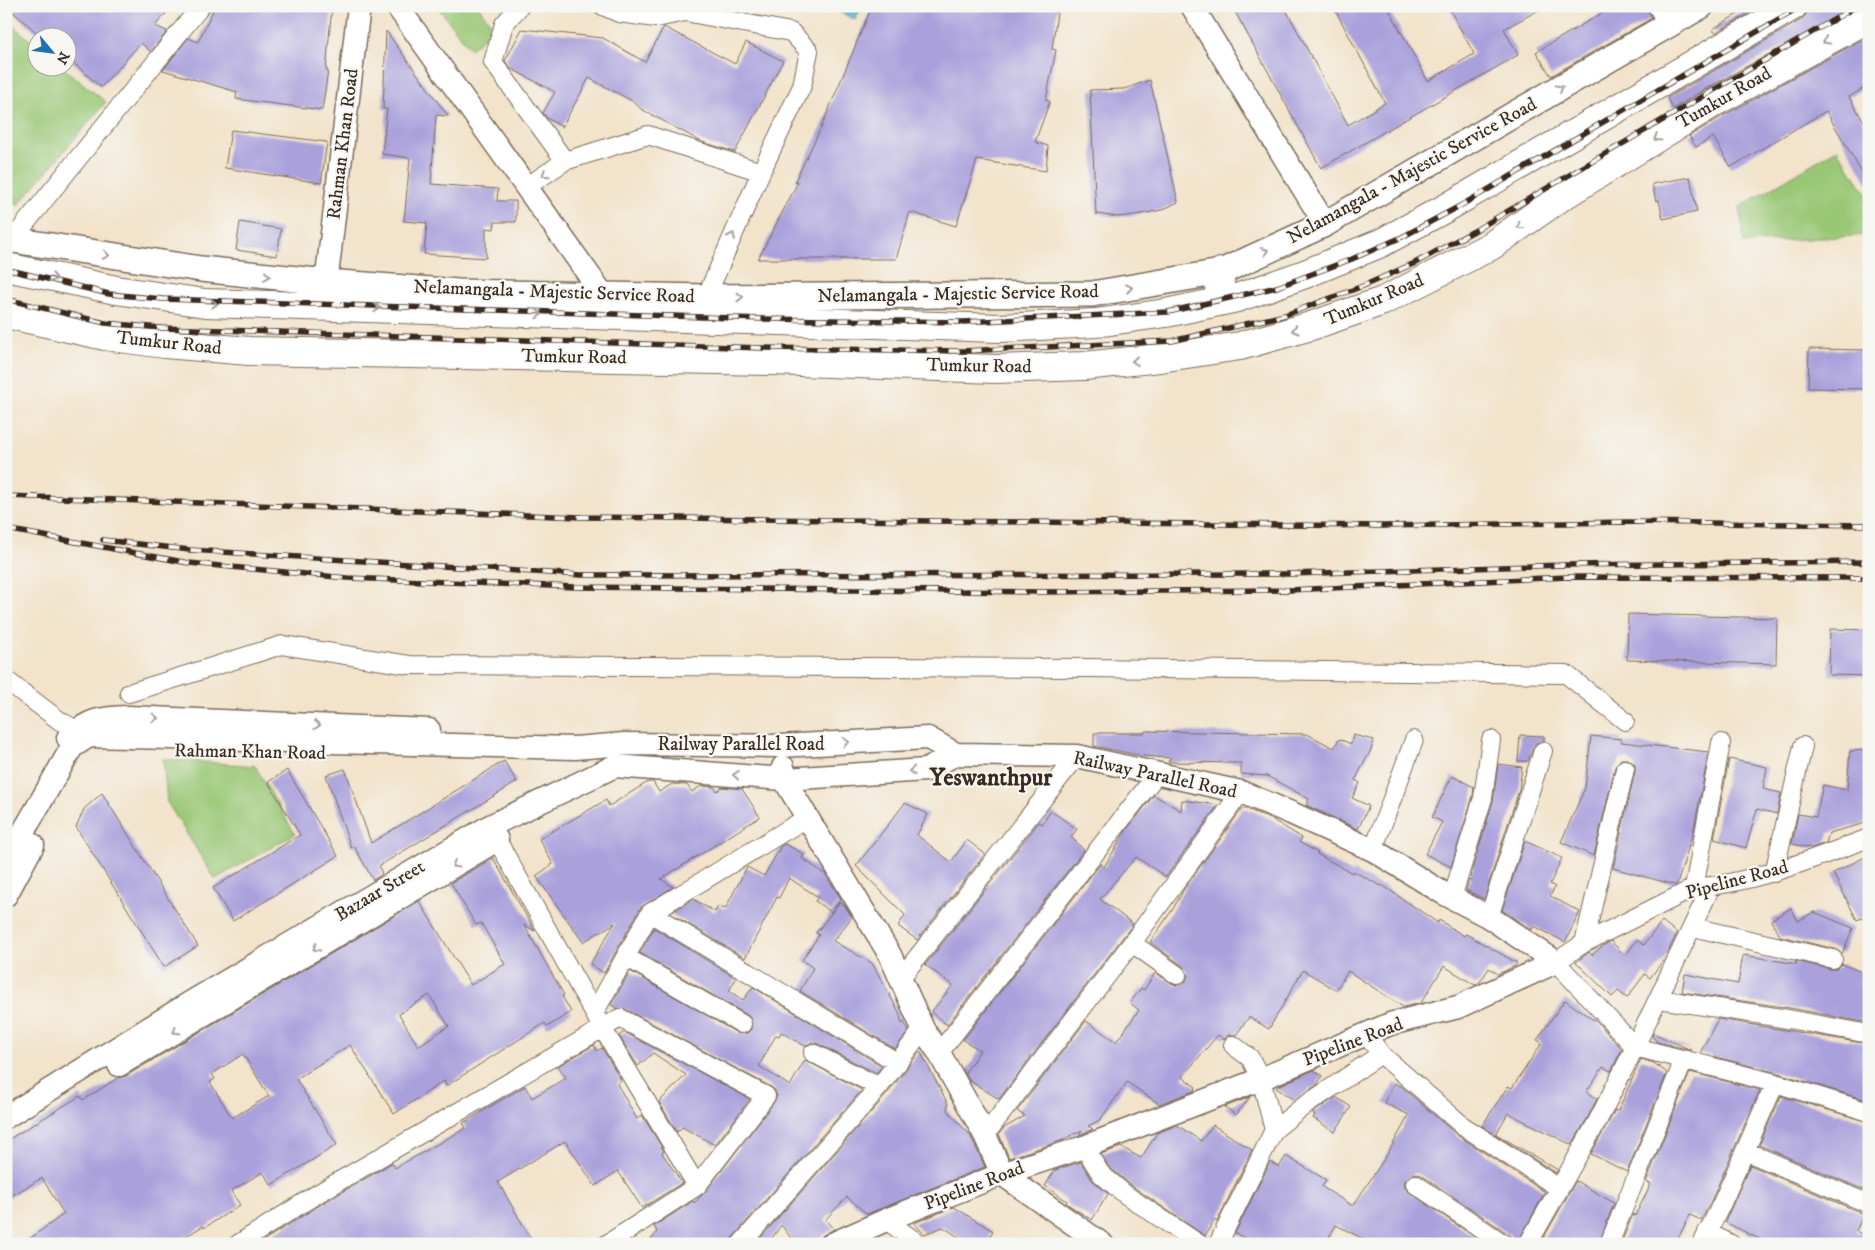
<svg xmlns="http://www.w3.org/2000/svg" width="1875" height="1250" viewBox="0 0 1875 1250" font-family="'IM FELL DW Pica',serif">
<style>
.green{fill:#99c775;stroke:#6a784a}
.water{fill:#59b8d7;stroke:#4a717a}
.building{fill:#aaa1dc;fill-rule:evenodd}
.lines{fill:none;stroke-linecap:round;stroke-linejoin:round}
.minor-casing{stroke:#7b6b5a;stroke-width:20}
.tertiary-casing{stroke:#7b6b5a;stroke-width:25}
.secondary-casing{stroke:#7b6b5a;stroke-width:28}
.trunk-casing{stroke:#7b6b5a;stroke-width:30}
.minor{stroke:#fff;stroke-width:18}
.tertiary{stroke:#fff;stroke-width:22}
.secondary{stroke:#fff;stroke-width:25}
.trunk{stroke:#fff;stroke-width:28}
.rail-casing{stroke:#3b2a1e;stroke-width:5.5}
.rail{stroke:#f6f6f2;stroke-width:4;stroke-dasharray:11;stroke-linecap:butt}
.oneway{stroke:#a79f9a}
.labels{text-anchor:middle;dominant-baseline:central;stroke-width:4.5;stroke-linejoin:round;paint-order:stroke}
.street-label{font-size:19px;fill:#3b2a1e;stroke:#f6f6f2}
.district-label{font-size:24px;font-weight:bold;fill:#3b2a1e;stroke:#f6f6f2}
</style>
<rect width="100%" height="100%" fill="#f6f6f2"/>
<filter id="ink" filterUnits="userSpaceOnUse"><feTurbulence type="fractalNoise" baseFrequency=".02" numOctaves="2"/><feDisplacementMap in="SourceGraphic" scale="10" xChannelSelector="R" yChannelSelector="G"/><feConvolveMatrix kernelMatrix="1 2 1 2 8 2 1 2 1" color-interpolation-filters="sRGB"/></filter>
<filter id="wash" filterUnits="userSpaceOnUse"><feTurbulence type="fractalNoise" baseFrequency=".0096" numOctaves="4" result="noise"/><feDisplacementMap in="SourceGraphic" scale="20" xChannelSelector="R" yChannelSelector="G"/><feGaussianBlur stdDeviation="1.12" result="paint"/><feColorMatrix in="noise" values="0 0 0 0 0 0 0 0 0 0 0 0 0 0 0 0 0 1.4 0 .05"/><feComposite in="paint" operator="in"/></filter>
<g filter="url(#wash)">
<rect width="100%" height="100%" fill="#f2e3ca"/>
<path class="green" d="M 437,6 L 478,6 L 495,29 L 470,49 Z
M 13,26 L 37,46 L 38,68 L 63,68 L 106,102 L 18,205 L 6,202 L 6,34 Z
M 1837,149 L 1869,198 L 1869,235 L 1744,243 L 1740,207 Z
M 163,759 L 255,766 L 295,834 L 215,879 L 167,802 Z"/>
<path class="water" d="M 837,6 L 862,6 L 855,20 L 836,10 Z"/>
<g id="blocks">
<path class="building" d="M 6,6 L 172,6 L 155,26 L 167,31 L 151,52 L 141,43 L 101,87 L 68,58 L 68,38 L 43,38 Z
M 215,6 L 332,6 L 326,70 L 328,71 L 322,110 L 236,99 L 237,92 L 163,70 L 188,38 L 198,42 Z
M 872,6 L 1058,6 L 1052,49 L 1056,50 L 1046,100 L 1050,101 L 1035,142 L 1048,146 L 1046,171 L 977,160 L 956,226 L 910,212 L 896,259 L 758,259 L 798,182 L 795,181 L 821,128 Z
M 1232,6 L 1284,6 L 1348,125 L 1385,103 L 1333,6 L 1387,6 L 1428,81 L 1474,54 L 1448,6 L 1546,6 L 1504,29 L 1518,55 L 1321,168 Z
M 1614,6 L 1646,6 L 1652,18 L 1551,76 L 1536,52 Z
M 1751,6 L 1762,6 L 1715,33 L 1713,29 Z
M 1809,6 L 1858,6 L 1705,89 L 1673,109 L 1667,98 L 1801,20 L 1807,13 Z
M 664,27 L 735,64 L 746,42 L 783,61 L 735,152 L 702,142 L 641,109 L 634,102 L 589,78 L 562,127 L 547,118 L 543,113 L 555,92 L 510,68 L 505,61 L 522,29 L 603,38 L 645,62 Z
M 386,31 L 448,116 L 436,115 L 431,184 L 498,189 L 497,201 L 516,201 L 516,222 L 495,222 L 494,229 L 486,228 L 486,258 L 424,254 L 427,223 L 404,221 L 410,158 L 382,154 L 387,109 L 383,109 Z
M 1869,36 L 1869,85 L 1849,97 L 1869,130 L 1869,185 L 1826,111 L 1731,167 L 1713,137 L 1696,147 L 1689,136 L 1721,117 Z
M 1150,80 L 1178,202 L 1162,210 L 1141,214 L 1119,217 L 1096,214 L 1090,90 L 1124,89 Z
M 231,130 L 327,142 L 321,183 L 225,168 Z
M 1690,177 L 1697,212 L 1663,219 L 1659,200 L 1656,201 L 1652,184 Z
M 240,222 L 281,229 L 277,256 L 236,250 Z
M 1809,349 L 1869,350 L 1869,389 L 1808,388 Z
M 1628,614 L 1777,618 L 1776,664 L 1627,660 Z
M 1830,629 L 1869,630 L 1869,676 L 1829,675 Z
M 1145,731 L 1307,734 L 1334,748 L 1339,739 L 1351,744 L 1353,735 L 1374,740 L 1371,750 L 1355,780 L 1360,783 L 1352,798 L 1369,806 L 1358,829 L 1306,805 L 1309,799 L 1267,776 L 1241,774 L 1241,763 L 1168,762 L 1171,758 L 1143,756 L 1094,746 L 1094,733 L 1145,733 Z
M 1520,735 L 1544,736 L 1544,741 L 1536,743 L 1533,747 L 1528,761 L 1518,761 Z
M 1591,736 L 1621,739 L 1621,742 L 1709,752 L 1693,833 L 1677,884 L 1675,885 L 1613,868 L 1635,771 L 1635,765 L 1628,759 L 1621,759 L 1615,767 L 1594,856 L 1561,842 L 1585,788 Z
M 1869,750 L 1869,822 L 1829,833 L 1826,843 L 1811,848 L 1792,844 L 1798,814 L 1816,817 L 1823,785 L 1847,790 L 1850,751 Z
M 1729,759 L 1767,767 L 1763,789 L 1781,793 L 1777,814 L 1757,809 L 1746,848 L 1714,839 Z
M 504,761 L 517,782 L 379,866 L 382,874 L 373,880 L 354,846 L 351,848 L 326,775 L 345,769 L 371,843 Z
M 1498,764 L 1522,767 L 1519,790 L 1484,899 L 1466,890 L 1469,880 L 1470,881 L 1472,878 L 1470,877 L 1493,801 Z
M 287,770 L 338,856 L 233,921 L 213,888 L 300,835 L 268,782 Z
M 1452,776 L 1474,787 L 1473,796 L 1451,867 L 1425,854 L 1442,822 L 1432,817 Z
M 648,782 L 653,782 L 659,792 L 672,784 L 687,785 L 692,792 L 701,786 L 714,787 L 717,791 L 722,787 L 742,789 L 760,817 L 661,879 L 673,887 L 641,907 L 604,973 L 590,964 L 615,923 L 583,942 L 536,876 L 553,864 L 539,839 L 606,800 L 609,806 Z
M 102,793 L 198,946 L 164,967 L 76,827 L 84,809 Z
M 1154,795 L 1181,811 L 1182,800 L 1218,805 L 1166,877 L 1136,857 L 1100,899 L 1133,924 L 999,1099 L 970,1081 L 965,1073 L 980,1050 L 963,1040 L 1100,864 L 1104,867 L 1127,829 Z
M 905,803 L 928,814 L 917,835 L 951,862 L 967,840 L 985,854 L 917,940 L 898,926 L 905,915 L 856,866 Z
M 1242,809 L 1247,809 L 1273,820 L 1302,838 L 1299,842 L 1318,853 L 1317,854 L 1352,873 L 1353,871 L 1381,886 L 1382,885 L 1438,923 L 1439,920 L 1464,936 L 1466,934 L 1517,963 L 1515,966 L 1498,974 L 1489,968 L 1480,982 L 1475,985 L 1444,966 L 1421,1003 L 1403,1007 L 1348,971 L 1336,990 L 1303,970 L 1269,1029 L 1249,1017 L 1236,1035 L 1229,1035 L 1224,1039 L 1218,1035 L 1182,1077 L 1196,1087 L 1194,1091 L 1159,1104 L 1127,1082 L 1100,1120 L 1088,1126 L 1093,1129 L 1079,1135 L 1082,1130 L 1063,1140 L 1009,1158 L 999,1134 L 1004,1128 L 1025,1116 L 1017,1111 L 1086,1021 L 1116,1042 L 1139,1010 L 1130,1003 L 1141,988 L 1144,990 L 1155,973 L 1176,985 L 1182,984 L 1186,981 L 1188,976 L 1184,967 L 1150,942 L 1173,909 L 1184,889 Z
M 1051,811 L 1077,829 L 1071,837 L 1084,850 L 947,1025 L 931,1012 L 953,985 L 925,965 L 1039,822 L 1042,824 Z
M 1525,841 L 1562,858 L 1550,884 L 1555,887 L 1550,896 L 1580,912 L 1565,942 L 1534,926 L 1532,930 L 1502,910 Z
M 785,844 L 804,854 L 802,858 L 826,875 L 841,899 L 831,912 L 815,901 L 818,897 L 789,878 L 779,898 L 777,897 L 745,958 L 670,913 L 693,899 L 715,912 L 718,906 L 725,909 L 747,867 L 764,876 L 781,846 Z
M 1869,855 L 1869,915 L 1857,920 L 1833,873 Z
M 493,858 L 535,931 L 524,925 L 564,995 L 562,996 L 571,1012 L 547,1027 L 545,1023 L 446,1086 L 444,1081 L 394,1114 L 350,1045 L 343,1049 L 296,1079 L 337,1145 L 271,1185 L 263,1172 L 231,1191 L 240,1205 L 204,1228 L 203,1226 L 173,1244 L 22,1244 L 64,1214 L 42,1178 L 6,1199 L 6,1141 L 80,1096 L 83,1100 L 118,1078 L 126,1076 L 419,901 L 471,985 L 505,964 L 481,923 L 476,925 L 451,883 ZM 429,995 L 449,1026 L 418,1046 L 399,1014 ZM 243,1054 L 269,1096 L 232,1118 L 210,1082 L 215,1079 L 212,1074 Z
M 840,902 L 845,906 L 852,917 L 833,941 L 872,963 L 899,1012 L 902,1024 L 904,1022 L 909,1031 L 895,1049 L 800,991 L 813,968 L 802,960 L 819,935 L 816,933 Z
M 1791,908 L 1798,921 L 1814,912 L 1853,928 L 1842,954 L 1835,949 L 1780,936 L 1771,920 Z
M 1662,921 L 1677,933 L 1665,958 L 1650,978 L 1645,974 L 1627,998 L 1618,991 L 1612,997 L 1576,962 L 1589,952 L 1592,955 L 1601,947 L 1611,941 L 1625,956 L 1637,940 L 1644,945 Z
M 654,928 L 736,978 L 729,991 L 743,1000 L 753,987 L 882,1066 L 876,1073 L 818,1044 L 812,1042 L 805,1046 L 781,1032 L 779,1036 L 776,1035 L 759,1066 L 790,1086 L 805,1060 L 862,1090 L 733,1237 L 731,1244 L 648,1244 L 657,1232 L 654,1226 L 693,1201 L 694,1203 L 705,1192 L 774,1102 L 777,1096 L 775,1090 L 771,1087 L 625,1009 L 617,1008 L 611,1005 L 630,971 L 737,1033 L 747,1033 L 751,1029 L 751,1019 L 747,1015 L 640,953 Z
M 1743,955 L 1797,964 L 1795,961 L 1831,969 L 1837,969 L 1842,964 L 1869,975 L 1869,1023 L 1790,1008 L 1682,992 L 1685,974 L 1738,984 Z
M 1565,1000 L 1598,1023 L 1622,1049 L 1611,1071 L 1603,1067 L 1586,1092 L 1597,1099 L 1588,1117 L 1572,1145 L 1508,1113 L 1496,1134 L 1558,1170 L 1556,1173 L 1482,1126 L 1508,1086 L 1512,1088 L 1542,1043 L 1537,1040 Z
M 1718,1019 L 1869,1044 L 1869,1101 L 1778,1073 L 1700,1053 Z
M 624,1032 L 750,1099 L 715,1145 L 682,1127 L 677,1132 L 659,1102 L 686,1075 L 653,1053 L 638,1066 L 619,1036 Z
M 1653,1033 L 1691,1050 L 1657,1042 L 1652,1036 Z
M 594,1045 L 597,1051 L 602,1048 L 621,1080 L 617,1084 L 637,1119 L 642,1115 L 664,1151 L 662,1153 L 682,1183 L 642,1208 L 618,1171 L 595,1186 L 565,1141 L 498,1182 L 534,1244 L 258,1244 L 323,1203 L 392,1163 L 395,1168 L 466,1128 L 463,1123 L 525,1086 L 532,1098 L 566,1078 L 558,1066 Z
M 920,1051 L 948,1104 L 947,1110 L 970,1135 L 985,1167 L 867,1214 L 847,1197 L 825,1220 L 834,1229 L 822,1236 L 819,1243 L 816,1244 L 796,1244 L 781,1225 L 768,1244 L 755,1244 L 887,1094 Z
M 1641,1059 L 1654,1063 L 1667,1073 L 1627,1172 L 1591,1154 L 1615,1110 L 1618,1111 Z
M 1314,1070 L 1322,1076 L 1317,1085 L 1294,1100 L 1276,1088 L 1278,1086 Z
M 1690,1072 L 1760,1090 L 1712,1199 L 1701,1220 L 1690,1215 L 1675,1244 L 1627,1244 L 1622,1241 L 1633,1214 L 1635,1216 L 1651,1184 L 1646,1182 Z
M 1394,1083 L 1402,1087 L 1457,1135 L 1545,1192 L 1517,1244 L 1514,1244 L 1510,1235 L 1421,1175 L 1415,1173 L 1407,1178 L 1404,1183 L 1405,1188 L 1409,1192 L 1485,1244 L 1373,1244 L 1336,1225 L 1325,1244 L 1255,1244 L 1235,1233 L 1270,1162 L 1279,1167 L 1286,1156 L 1326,1180 L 1322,1187 L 1353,1206 L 1388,1153 L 1409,1115 L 1384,1103 Z
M 1781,1096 L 1869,1122 L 1869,1192 L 1759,1145 Z
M 1250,1097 L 1236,1115 L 1225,1107 Z
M 1336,1097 L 1351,1107 L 1335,1132 L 1313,1118 L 1315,1115 L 1312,1113 Z
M 1177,1125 L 1201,1141 L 1213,1125 L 1252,1150 L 1217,1222 L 1214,1220 L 1205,1236 L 1132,1186 L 1109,1167 L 1101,1154 L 1121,1147 L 1141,1158 L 1157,1133 Z
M 1081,1162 L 1092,1180 L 1108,1194 L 1092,1220 L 1066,1203 L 1067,1201 L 1045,1186 L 1055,1170 Z
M 1750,1165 L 1864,1214 L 1856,1231 L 1869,1238 L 1869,1244 L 1769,1244 L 1725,1222 Z
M 1576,1181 L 1614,1203 L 1599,1244 L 1540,1244 Z
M 954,1207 L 993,1231 L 985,1244 L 970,1244 L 943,1227 L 924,1234 L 914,1223 Z"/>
</g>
</g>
<g filter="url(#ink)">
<use href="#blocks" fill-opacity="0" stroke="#7b6b5a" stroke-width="1"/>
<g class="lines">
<g class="minor-casing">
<path id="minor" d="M 520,6 L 504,24 L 493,62 L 565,161
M 603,6 L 619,13 L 656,18 L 685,12 L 791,32 L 809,51 L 802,86 L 761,172 L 706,297
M 1657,6 L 1669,26
M 526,187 L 565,161 L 648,135 L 761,172
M 12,240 L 201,6
M 6,680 L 60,721 L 77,730
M 129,693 L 282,645 L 409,665 L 1088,668 L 1566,674 L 1625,721
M 1869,838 C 1812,859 1755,883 1694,888 L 1584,943 L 1556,962 L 1635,1047 L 1775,1083 L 1869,1112
M 497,840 L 603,1029 L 697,1186
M 1373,850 L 1414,740
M 1774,873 L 1803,746
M 1694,888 L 1721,743
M 1452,898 L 1483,798 L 1491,740
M 650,913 L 898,1063
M 1489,917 L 1543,751
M 1692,927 L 1833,959
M 1132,943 L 1177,975
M 1584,943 L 1625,769
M 626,957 L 742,1024
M 900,979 L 1077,756
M 1659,999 L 1788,1019 L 1869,1034
M 594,1013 L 650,913 L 808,817
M 1366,1034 L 1381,1054 L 1463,1126 L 1559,1188
M 1233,1045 L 1250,1058 L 1261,1079 L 1274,1130
M 813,1053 L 879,1087
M 939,1053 L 1157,774
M 985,1135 L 1132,943 L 1241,792
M 1084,1147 L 1101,1174 L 1126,1195 L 1199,1244
M 1745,1151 L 1869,1204
M 1415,1184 L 1504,1244
M 886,1220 L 919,1244
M 1707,1232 L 1731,1244
M 238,1244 L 317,1194 L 620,1018 L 766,1096 L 697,1186 L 607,1244
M 741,1244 L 879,1087 L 923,1029
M 1218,1244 L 1274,1130 L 1300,1109 L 1381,1054
M 1528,1244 L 1597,1122 L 1635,1047 L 1711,887
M 1609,1244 L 1684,1060
M 1702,1244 L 1722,1203 L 1775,1083"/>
</g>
<g class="tertiary-casing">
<path id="tertiary" d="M 397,6 L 604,296
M 1192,6 L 1325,224
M 324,301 L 359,6
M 68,738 C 90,719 100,718 128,717 L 429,730
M 783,767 L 784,779 L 890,955 L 923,1029 L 939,1053 L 985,1135 L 1002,1174 L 1102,1244
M 6,862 L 72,747 L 89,736 L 575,748 L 624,744 L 780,746 L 928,738 L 956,754 L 1077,756 L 1241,792 L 1291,813 L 1373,850 L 1443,893 L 1489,917 L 1556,962
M 6,895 L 33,845
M 119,1065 L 497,840 L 490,827
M 6,1117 L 188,1004 L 490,826 L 615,766 L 784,779 L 926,770 L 956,754
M 832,1244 L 886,1220 L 1002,1174 L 1084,1147 L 1261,1079 L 1390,1024 L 1458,1007 L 1556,962"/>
</g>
<g class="secondary-casing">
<path id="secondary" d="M 6,239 L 201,269 L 326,282 L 458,292 L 706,297 L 1092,294 L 1221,272 L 1325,224 L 1701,6"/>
</g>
<g class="trunk-casing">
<path id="trunk" d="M 6,267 L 116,290 L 205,303 L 1000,328 L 1096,323 L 1166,313 L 1237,298 L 1305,274 L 1381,243 L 1446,208 L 1793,6
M 1218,302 L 1221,272
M 6,314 L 105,336 L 165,344 L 249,351 L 772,361 L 996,369 L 1084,366 L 1160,358 L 1240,346 L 1311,326 L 1383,301 L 1491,246 L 1561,197 L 1713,103 L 1869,18"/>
</g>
<use href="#minor" class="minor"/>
<use href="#tertiary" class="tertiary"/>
<use href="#secondary" class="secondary"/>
<use href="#trunk" class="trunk"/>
<g class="rail-casing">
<path id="rail" d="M 6,269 L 109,294 L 163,299 L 763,319 L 963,322 L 1168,312 L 1277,287 L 1352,259 L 1402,237 L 1460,206 L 1801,6
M 6,299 L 105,323 L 161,328 L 762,348 L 963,351 L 1172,341 L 1285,315 L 1363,286 L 1415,263 L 1474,231 L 1857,6
M 6,496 L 581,517 L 1383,526 L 1629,522 L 1869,525
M 6,529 L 189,563 L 347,578 L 575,587 L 1042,592 L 1288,590 L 1568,577 L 1869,578
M 103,540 L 190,550 L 581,575 L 1290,574 L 1564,565 L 1869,562"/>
</g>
<use href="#rail" class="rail"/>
</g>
<defs><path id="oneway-chevron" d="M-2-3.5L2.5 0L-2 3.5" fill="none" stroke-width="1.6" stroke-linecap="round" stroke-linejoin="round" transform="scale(1.25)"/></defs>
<g class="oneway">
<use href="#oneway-chevron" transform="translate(1826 41) rotate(151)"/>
<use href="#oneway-chevron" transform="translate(1560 88) rotate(-30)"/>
<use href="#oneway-chevron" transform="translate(1657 138) rotate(148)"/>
<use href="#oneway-chevron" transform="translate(545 174) rotate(147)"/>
<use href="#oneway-chevron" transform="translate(1520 226) rotate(145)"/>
<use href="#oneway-chevron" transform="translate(732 236) rotate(-66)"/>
<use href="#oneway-chevron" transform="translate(1265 251) rotate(-25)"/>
<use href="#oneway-chevron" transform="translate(106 255) rotate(9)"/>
<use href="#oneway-chevron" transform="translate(267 276) rotate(6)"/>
<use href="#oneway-chevron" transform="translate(54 278) rotate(11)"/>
<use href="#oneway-chevron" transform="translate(1129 288) rotate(-10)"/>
<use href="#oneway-chevron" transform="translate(740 297)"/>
<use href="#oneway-chevron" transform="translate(214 304) rotate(2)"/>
<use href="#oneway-chevron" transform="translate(377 308) rotate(2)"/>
<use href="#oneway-chevron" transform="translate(539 314) rotate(2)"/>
<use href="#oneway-chevron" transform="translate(1295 330) rotate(164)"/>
<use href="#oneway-chevron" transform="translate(1135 361) rotate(175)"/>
<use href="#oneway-chevron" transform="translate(155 718) rotate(2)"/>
<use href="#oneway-chevron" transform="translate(317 725) rotate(2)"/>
<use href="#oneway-chevron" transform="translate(846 742) rotate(-3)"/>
<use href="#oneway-chevron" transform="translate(912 771) rotate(177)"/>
<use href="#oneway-chevron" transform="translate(736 775) rotate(-176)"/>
<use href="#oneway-chevron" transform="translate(455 865) rotate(149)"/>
<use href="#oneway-chevron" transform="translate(316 948) rotate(149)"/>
<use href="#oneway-chevron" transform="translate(176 1031) rotate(149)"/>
</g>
</g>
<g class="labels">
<g class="street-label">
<text transform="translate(1724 98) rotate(-30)">Tumkur Road</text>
<text transform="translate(343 144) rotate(-83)">Rahman Khan Road</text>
<text transform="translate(1412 171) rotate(-29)">Nelamangala - Majestic Service Road</text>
<text transform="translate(554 292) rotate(2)">Nelamangala - Majestic Service Road</text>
<text transform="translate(958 294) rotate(-1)">Nelamangala - Majestic Service Road</text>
<text transform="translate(1374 300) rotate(-23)">Tumkur Road</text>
<text transform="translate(169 343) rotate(6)">Tumkur Road</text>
<text transform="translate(574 357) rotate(1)">Tumkur Road</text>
<text transform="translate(979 366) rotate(1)">Tumkur Road</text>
<text x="741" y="744">Railway Parallel Road</text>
<text transform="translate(250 752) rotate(1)">Rahman Khan Road</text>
<text transform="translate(1155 775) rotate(12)">Railway Parallel Road</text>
<text transform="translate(1737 880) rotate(-15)">Pipeline Road</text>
<text transform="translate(380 891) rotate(-31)">Bazaar Street</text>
<text transform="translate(1353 1042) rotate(-21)">Pipeline Road</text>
<text transform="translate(974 1186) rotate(-21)">Pipeline Road</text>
</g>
<g class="district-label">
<text x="991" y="778">Yeswanthpur</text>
</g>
</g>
<rect width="1875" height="1250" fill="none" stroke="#f6f6f2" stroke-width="25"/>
<g transform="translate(52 52) rotate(119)"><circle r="24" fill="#f6f6f2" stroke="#aba49d"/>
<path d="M0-4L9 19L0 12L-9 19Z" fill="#1f6fb2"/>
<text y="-8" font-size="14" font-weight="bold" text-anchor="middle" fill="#3b2a1e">N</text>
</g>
</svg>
